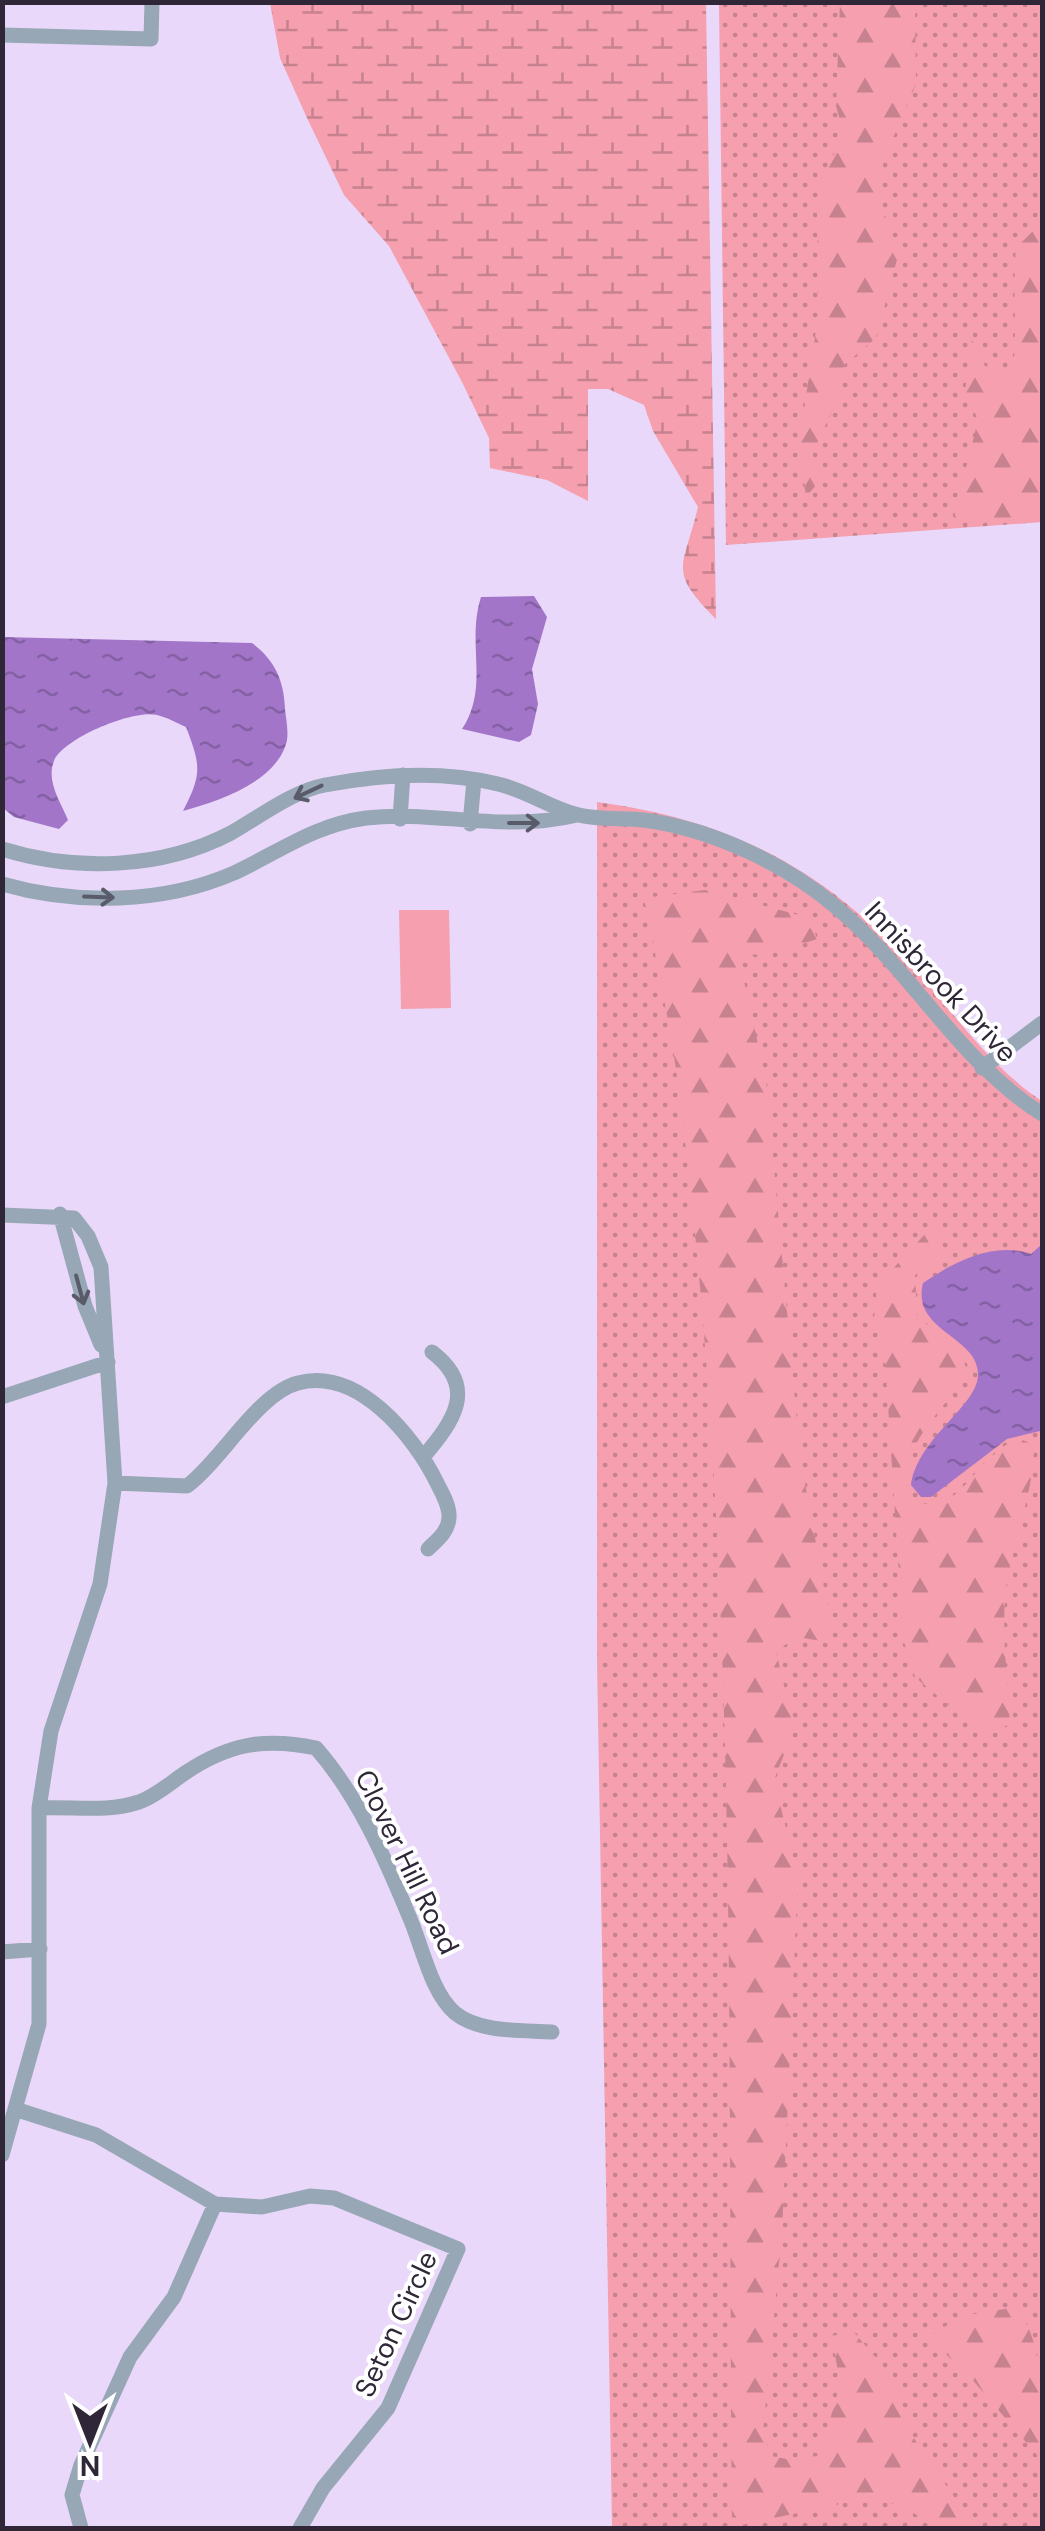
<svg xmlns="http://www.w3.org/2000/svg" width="1045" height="2531" viewBox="0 0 1045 2531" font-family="'DM Sans',sans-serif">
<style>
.grass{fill:url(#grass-dots)}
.forest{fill:url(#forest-firs)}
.wetland{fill:url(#wetland-marsh)}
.garden{fill:#f59faf}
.water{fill:url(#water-ripples)}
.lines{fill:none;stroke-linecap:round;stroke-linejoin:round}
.minor{stroke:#97a7b6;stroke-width:15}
.oneway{stroke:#595a6a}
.labels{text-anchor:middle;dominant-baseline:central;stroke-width:8;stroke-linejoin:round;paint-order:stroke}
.street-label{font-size:28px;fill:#2f2737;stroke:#fff}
</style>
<defs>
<pattern id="grass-dots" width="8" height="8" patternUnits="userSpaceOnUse" patternTransform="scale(2.5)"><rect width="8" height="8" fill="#f59faf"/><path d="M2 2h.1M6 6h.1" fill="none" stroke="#c7828f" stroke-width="1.8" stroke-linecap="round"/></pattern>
<pattern id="forest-firs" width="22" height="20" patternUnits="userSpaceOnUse" patternTransform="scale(2.5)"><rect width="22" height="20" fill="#f59faf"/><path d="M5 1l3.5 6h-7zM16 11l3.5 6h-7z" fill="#c7828f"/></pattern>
<pattern id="wetland-marsh" width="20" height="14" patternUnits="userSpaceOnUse" patternTransform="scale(2.5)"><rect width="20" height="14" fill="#f59faf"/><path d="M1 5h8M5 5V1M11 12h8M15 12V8" fill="none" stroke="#c7828f"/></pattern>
<pattern id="water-ripples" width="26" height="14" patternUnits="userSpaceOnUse" patternTransform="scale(2.5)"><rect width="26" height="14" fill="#a275c9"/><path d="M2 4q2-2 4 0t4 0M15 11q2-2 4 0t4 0" fill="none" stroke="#8460a4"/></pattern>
</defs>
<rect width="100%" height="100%" fill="#e9d8fa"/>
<path class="grass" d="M 719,3 L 1042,3 L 1042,522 L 726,545 Z
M 597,802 C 733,820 830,872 920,975 C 959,1020 992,1068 1042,1101 L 1042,2528 L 612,2528 L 597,1659 Z"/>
<path class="forest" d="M 840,2 L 915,3 L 916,84 L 884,159 L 878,194 L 898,256 L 876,338 L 844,365 L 837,401 L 811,456 L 821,479 L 806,497 L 799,442 L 818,317 L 817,208 L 825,172 L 844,134 L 836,106 Z
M 1042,222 L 1042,517 L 953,521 L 978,420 L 965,391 L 972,340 L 985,366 L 1012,379 C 1018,336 1012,292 1016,248 Z
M 705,890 L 810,918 L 817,939 L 768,955 L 738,954 L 766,1080 L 800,1455 L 834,1643 L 797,1637 L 776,1651 L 794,1729 L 774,1780 L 798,1877 L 782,2232 L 763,2432 L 771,2456 L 797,2461 L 820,2455 L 840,2384 L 832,2336 L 853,2331 L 893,2378 L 911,2434 L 965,2513 L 970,2528 L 938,2528 L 907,2509 L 873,2497 L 732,2527 C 727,2047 740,1561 678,1084 C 670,1022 656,960 644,898 Z
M 937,1231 L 942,1243 L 936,1262 L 915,1275 L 917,1316 L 959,1352 L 968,1371 C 946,1411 887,1453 913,1502 C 948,1509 958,1493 979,1469 C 989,1457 1004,1447 1016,1437 L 1034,1445 C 1034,1496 1010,1547 1005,1598 C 1002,1639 1008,1683 1010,1724 L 985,1736 L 915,1677 L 903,1639 L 885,1358 L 874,1318 L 877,1286 L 927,1232 Z
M 1011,2308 C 1045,2324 1043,2417 1042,2461 L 971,2378 L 928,2337 L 962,2316 Z"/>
<path class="wetland" d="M 270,3 L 706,3 L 716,619 C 667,570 683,570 698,507 L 653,431 L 644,405 L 608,389 L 588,389 L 588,501 L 547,480 L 490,468 L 489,438 L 462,382 L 389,246 L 344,195 L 307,118 L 280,58 Z"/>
<path class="garden" d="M 399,910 L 449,910 L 451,1008 L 401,1009 Z"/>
<path class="water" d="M 534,596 L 547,617 L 532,669 L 538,704 L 531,735 L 519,742 L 462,729 C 490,686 466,645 481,597 Z
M 2,637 L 252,643 C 274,660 284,679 285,709 C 286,720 290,736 285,747 C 271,784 218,801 183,811 C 202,774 201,766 186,727 C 177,723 166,717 157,715 C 134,709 63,738 54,761 C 46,781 60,801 68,820 L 59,829 L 14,817 L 3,808 Z
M 1042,1244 L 1040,1431 L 1007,1439 L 931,1497 L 921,1497 L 911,1485 C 918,1437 977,1407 978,1375 C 979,1336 911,1332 923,1283 C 954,1262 993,1241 1031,1254 Z"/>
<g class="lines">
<path class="minor" d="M 2,35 L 151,39 L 152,2
M 400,819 L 403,775
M 470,824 L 474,780
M 2,849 C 76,872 162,869 231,833 C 259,817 293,791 325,785 C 382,774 441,770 498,784 C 525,790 549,807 575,814 C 599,821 626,817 651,821 C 715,831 785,864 835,906 C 911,969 958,1061 1042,1114
M 2,884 C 76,905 163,904 234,873 C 279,852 314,825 366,818 C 437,810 502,833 577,815
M 982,1068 L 1042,1023
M 60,1214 L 85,1306 L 101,1345
M 2,1215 L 74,1218 L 88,1236 L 101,1267 L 115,1483 L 100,1584 L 51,1731 L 39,1808 L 39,2024 L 2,2155
M 2,1397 L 108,1362
M 424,1456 C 454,1421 478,1387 432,1352
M 115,1483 L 187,1486 C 221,1461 258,1393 298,1383 C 358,1367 414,1436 437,1483 C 442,1493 450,1506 449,1518 C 448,1532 437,1540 428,1549
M 39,1808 C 73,1806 105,1813 139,1802 C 156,1796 170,1783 185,1773 C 228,1744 265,1737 316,1748 C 358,1796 385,1858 409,1916 C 422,1945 431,1993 455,2013 C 480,2033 521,2030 552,2032
M 2,1952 L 40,1949
M 18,2110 L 96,2135 L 215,2204 L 262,2207 L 310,2196 L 334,2198 L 458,2249 L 388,2408 L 323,2488 L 300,2528
M 81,2528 L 72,2495 L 81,2465 L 130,2357 L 174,2297 L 215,2204"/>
</g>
<defs><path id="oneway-shaft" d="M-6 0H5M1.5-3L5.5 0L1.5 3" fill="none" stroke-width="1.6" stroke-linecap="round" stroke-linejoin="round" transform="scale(2.5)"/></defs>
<g class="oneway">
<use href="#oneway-shaft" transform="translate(308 792) rotate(155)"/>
<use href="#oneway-shaft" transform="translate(524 823)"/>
<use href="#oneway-shaft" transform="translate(99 897) rotate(2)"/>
<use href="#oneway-shaft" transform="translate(80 1290) rotate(75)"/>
</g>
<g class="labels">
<g class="street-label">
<text transform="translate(941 982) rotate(47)">Innisbrook Drive</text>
<text transform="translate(407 1862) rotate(64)">Clover Hill Road</text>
<text transform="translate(396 2324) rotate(-65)">Seton Circle</text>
</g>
</g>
<rect width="1045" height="2531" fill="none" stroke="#2f2737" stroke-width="10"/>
<g transform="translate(90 2441) rotate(180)" stroke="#ffffff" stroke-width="8" paint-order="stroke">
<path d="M0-8L18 38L0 25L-18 38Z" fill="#2f2737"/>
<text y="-15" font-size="28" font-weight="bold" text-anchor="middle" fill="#2f2737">N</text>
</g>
</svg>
